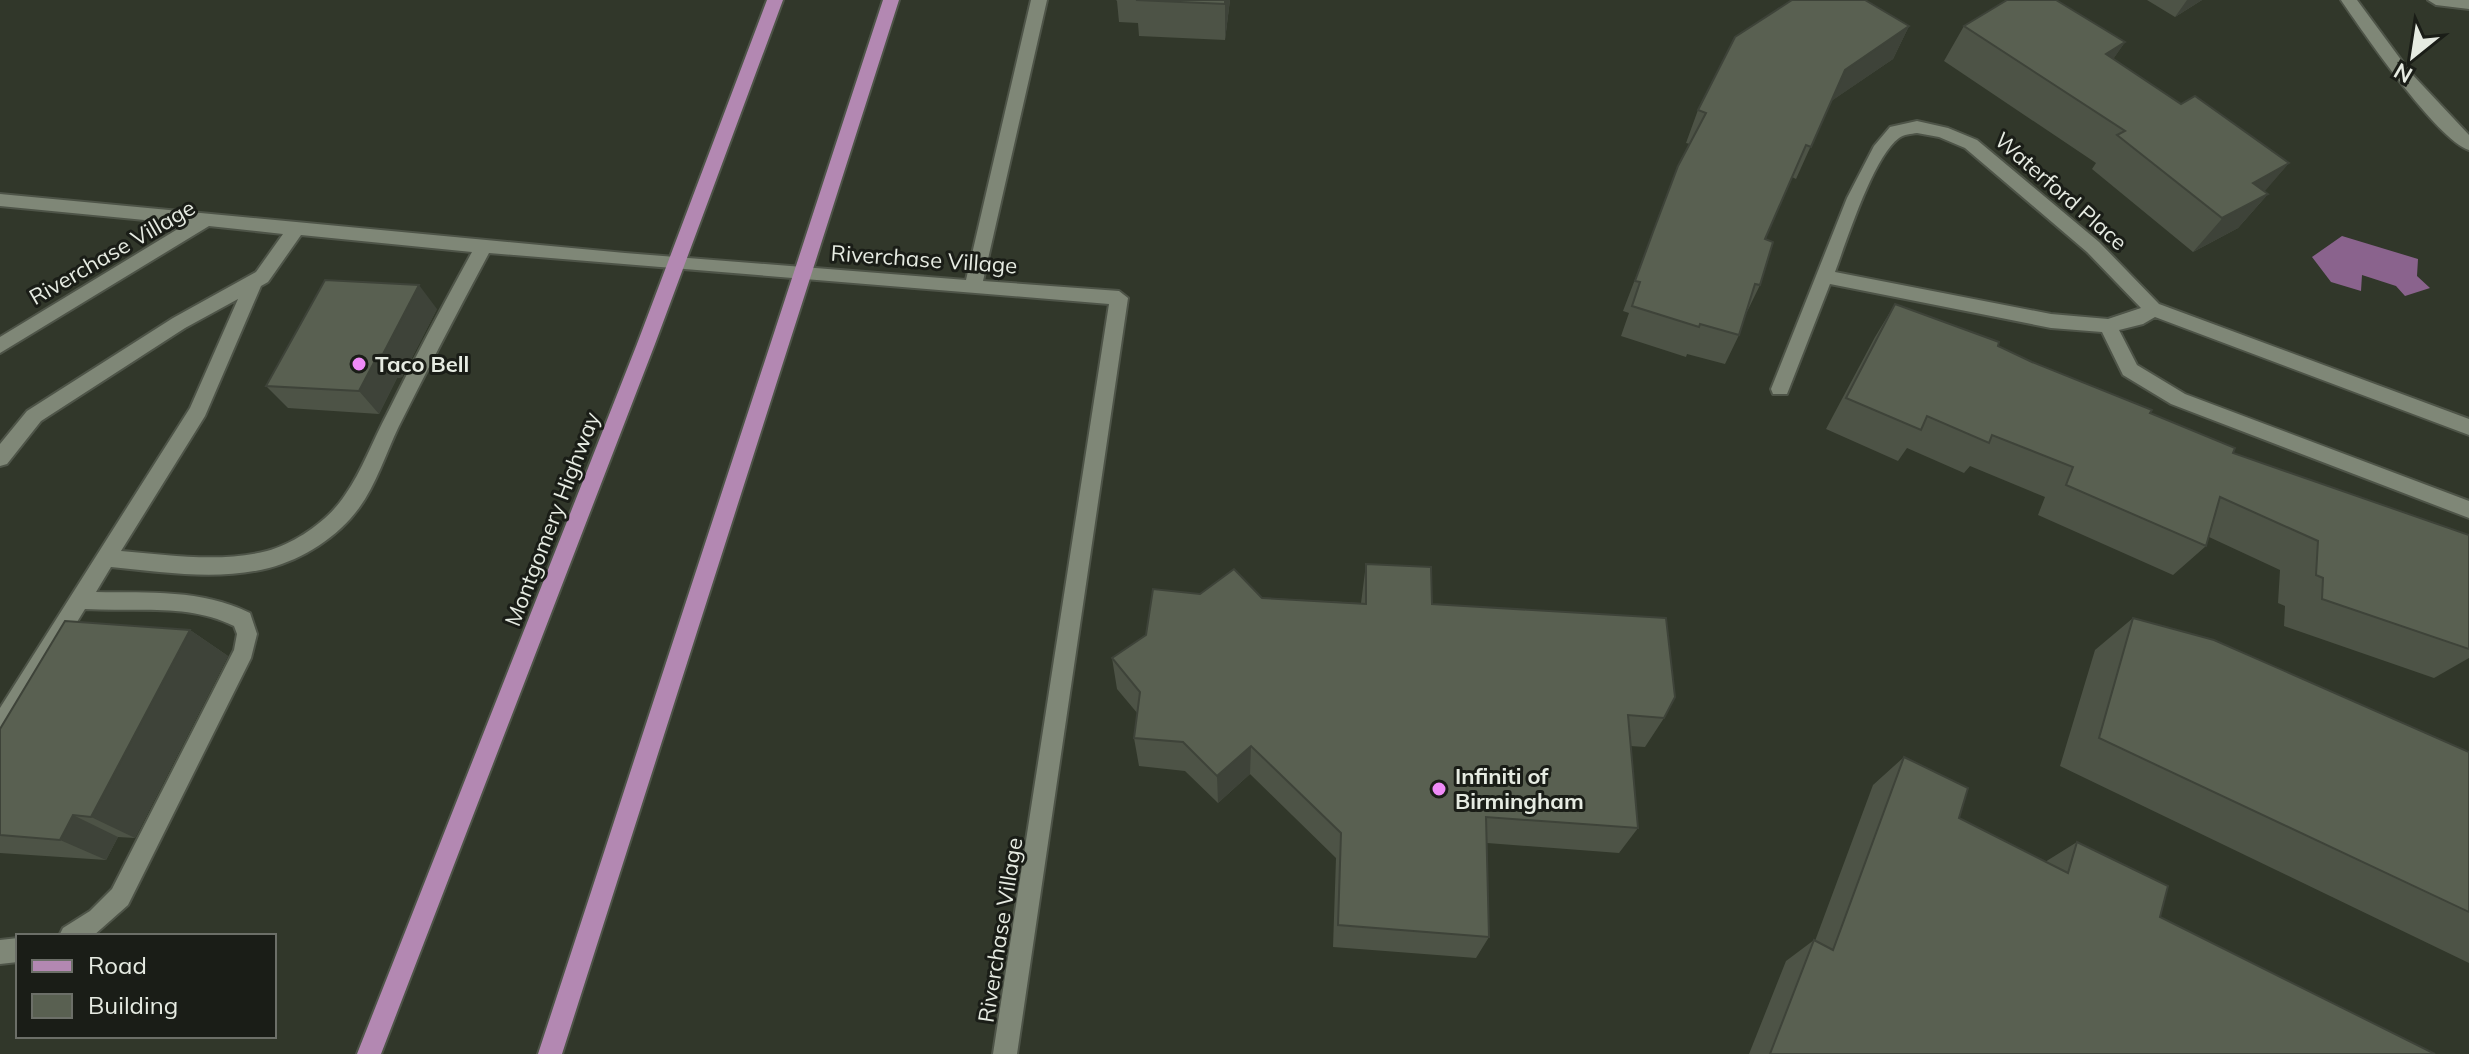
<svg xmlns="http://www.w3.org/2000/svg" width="2469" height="1054" viewBox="0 0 2469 1054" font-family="Mulish,sans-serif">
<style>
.water{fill:#8a638d}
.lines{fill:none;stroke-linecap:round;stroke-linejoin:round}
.minor-casing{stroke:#4e5448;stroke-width:4}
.major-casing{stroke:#4e5448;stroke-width:4}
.minor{fill:#7f8777;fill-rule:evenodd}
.major{fill:#b388b2;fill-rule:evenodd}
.wall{fill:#4d5346}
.shaded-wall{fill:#3e4339}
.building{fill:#596051;stroke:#3e4339;stroke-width:2}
.poi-dot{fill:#ef8bf7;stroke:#1a1d17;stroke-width:3}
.labels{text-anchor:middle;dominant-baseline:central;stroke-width:6;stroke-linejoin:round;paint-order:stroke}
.street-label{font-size:22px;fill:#e6ebe2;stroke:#1a1d17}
.poi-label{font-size:22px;font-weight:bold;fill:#e6ebe2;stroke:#1a1d17;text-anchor:start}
</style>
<rect width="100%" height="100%" fill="#31372a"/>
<path class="water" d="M 2342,236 L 2418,259 L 2417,276 L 2430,288 L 2405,296 L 2396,286 L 2362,275 L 2361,291 L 2331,282 L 2312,257 Z"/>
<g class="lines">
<g class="minor-casing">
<path id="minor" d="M 1031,0 L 1047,0 L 983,281 L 1119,291 L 1128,298 L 1017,1054 L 993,1054 L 1109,304 L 489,253 C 458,311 428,368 399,426 C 386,453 376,485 359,508 C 338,537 303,559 269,568 C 217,581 163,572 111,567 L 96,592 C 150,593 201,589 250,613 L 257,634 L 251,658 L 128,905 L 93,936 L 59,936 L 63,928 L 90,911 L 112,889 L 234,650 L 237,634 L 234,626 C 189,603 135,612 85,609 L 8,734 L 0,737 L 0,708 L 190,408 L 238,299 L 185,328 L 41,421 L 7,464 L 0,466 L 0,444 L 27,411 L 173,318 L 256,272 L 283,234 L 209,226 L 0,353 L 0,337 L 186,224 L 0,206 L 0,194 L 625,253 L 966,280 ZM 301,235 L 472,252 C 443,305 414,359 387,414 C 373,440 362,471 345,495 C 329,520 296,543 267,551 C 220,563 169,555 121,551 L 205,416 L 261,286 L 268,282 Z
M 2341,0 L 2357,0 L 2410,72 L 2469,135 L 2469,150 C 2437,140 2362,31 2341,0 Z
M 2428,0 L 2469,0 L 2469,9 L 2436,5 Z
M 1917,121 L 1948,128 L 1977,140 L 2099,242 L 2159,304 L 2469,419 L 2469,435 L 2155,317 L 2143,324 L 2119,330 L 2137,365 L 2185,394 L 2469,501 L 2469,518 L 2171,404 L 2123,375 L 2102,332 L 2051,328 L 1830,284 L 1789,389 L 1787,394 L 1773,394 L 1771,389 L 1847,198 L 1874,146 L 1890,127 ZM 1917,133 L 1939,137 L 1965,148 L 2087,252 L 2141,308 L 2108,319 L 2051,314 L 1835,272 C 1847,240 1873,157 1899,138 C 1904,134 1911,134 1917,133 Z
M 18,938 L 18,962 L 0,964 L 0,940 Z"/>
</g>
<g class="major-casing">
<path id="major" d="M 767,0 L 783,0 L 655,344 L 381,1054 L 357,1054 L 637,344 Z
M 883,0 L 899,0 L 562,1054 L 538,1054 Z"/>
</g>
<use href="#minor" class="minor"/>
<use href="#major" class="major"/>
</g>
<path class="wall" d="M 1116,0 L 1230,0 L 1225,40 L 1139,36 L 1138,23 L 1119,22 L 1117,1 Z
M 2147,0 L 2202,0 L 2175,17 Z
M 1909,26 L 1893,59 L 1831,101 L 1796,179 L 1792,177 L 1765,239 L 1760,285 L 1745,316 L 1739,335 L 1725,364 L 1687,354 L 1686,357 L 1621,336 L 1629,313 L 1623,311 L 1653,232 L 1690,144 L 1686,143 L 1698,110 Z
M 1964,26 L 2125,42 L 2113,59 L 2181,104 L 2289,163 L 2264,191 L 2268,194 L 2238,228 L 2193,252 L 2092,169 L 2096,163 L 1944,61 Z
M 1895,304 L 1998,346 L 2032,362 L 2150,413 L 2233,453 L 2469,535 L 2469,658 L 2434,678 L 2284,626 L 2285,606 L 2278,603 L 2280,570 L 2209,537 L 2206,546 L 2173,575 L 2038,515 L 2045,497 L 1970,466 L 1964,473 L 1907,448 L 1898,461 L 1826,429 L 1875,337 Z
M 437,309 L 402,377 L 397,378 L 379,414 L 288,408 L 266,386 Z
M 1366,564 L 1432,604 L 1664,718 L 1645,747 L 1630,746 L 1638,828 L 1619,853 L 1487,843 L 1489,937 L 1476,958 L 1333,947 L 1336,858 L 1250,774 L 1218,803 L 1185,771 L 1139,766 L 1134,738 L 1138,714 L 1117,689 L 1112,658 L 1146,635 L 1200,594 L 1361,603 Z
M 2133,618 L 2469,752 L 2469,963 L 2060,766 L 2095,650 Z
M 190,630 L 228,656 L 135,838 L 118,837 L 106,860 L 0,853 L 0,729 Z
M 1904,757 L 1959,818 L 2045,862 L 2077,842 L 2160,917 L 2435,1054 L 1749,1054 L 1786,961 L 1814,940 L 1815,941 L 1873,785 Z"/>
<path class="shaded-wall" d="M 1225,0 L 1230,0 L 1225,40 Z
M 2187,0 L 2202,0 L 2175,17 Z
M 1909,26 L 1893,59 L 1830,102 L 1845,70 Z
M 2125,42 L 2101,77 L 2106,54 Z
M 2289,163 L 2259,198 L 2268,194 L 2238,228 L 2193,252 L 2253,183 Z
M 419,285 L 437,309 L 402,377 L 397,378 L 379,414 L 359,391 L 378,355 Z
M 190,630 L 228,656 L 135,838 L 91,817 Z
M 1251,746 L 1250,774 L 1218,803 L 1217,776 Z
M 73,815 L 118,837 L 106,860 L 60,840 Z"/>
<path class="building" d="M 1136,0 L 1225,0 L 1225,4 Z
M 1792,0 L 1865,0 L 1909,26 L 1845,70 L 1811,147 L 1806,145 L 1765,239 L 1773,242 L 1760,285 L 1755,284 L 1739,335 L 1700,324 L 1699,327 L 1632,306 L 1640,282 L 1635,281 L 1653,232 L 1678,166 L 1706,113 L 1698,110 L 1735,37 Z
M 2007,0 L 2056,0 L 2125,42 L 2106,54 L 2181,104 L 2195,96 L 2289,163 L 2253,183 L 2268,194 L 2222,218 L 2117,135 L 2125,131 L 1964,26 Z
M 325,280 L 419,285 L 383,354 L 378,355 L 359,391 L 266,386 Z
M 1895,304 L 1999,342 L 1998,346 L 2032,362 L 2152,410 L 2150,413 L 2235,448 L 2233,453 L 2469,535 L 2469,649 L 2322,599 L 2323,578 L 2316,575 L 2318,541 L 2220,497 L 2206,546 L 2066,485 L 2073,467 L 1992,435 L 1989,443 L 1927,416 L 1921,430 L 1846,398 Z
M 1366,564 L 1431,567 L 1432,604 L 1666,618 L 1675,697 L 1664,718 L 1628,715 L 1638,828 L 1486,817 L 1489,937 L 1338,925 L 1341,833 L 1251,746 L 1217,776 L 1183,742 L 1134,738 L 1140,692 L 1112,658 L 1146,635 L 1153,589 L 1200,594 L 1234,569 L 1262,598 L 1366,604 Z
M 2133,618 L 2214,640 L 2469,752 L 2469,912 L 2099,738 Z
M 65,621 L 190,630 L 91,817 L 73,815 L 60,840 L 0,835 L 0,729 Z
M 1904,757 L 1968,788 L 1959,818 L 2068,873 L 2077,842 L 2168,886 L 2160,917 L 2435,1054 L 1770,1054 L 1814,940 L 1833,950 Z"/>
<g class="poi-dot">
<circle cx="359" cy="364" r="8"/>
<circle cx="1439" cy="789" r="8"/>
</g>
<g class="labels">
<g class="street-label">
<text transform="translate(2061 191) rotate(41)">Waterford Place</text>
<text transform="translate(112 252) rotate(-30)">Riverchase Village</text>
<text transform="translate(924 259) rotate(4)">Riverchase Village</text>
<text transform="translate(552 519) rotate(-69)">Montgomery Highway</text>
<text transform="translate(1000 930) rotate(-81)">Riverchase Village</text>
</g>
<g class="poi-label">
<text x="375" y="364">Taco Bell</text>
<text x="1455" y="776">Infiniti of<tspan x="1455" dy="25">Birmingham</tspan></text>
</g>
</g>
<rect x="16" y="934" width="260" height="104" fill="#1a1d17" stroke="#6c6f68" stroke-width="2"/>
<rect x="32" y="960" width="40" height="12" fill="#b388b2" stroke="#6c6f68" stroke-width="2"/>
<text x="88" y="974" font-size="24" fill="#e6ebe2">Road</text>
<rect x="32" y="994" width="40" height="24" fill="#596051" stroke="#6c6f68" stroke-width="2"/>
<text x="88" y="1014" font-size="24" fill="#e6ebe2">Building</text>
<g transform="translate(2413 56) rotate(210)" stroke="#1a1d17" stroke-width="6" paint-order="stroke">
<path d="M0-6L14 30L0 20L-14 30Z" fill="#e6ebe2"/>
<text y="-12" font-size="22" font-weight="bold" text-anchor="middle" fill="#e6ebe2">N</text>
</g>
</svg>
